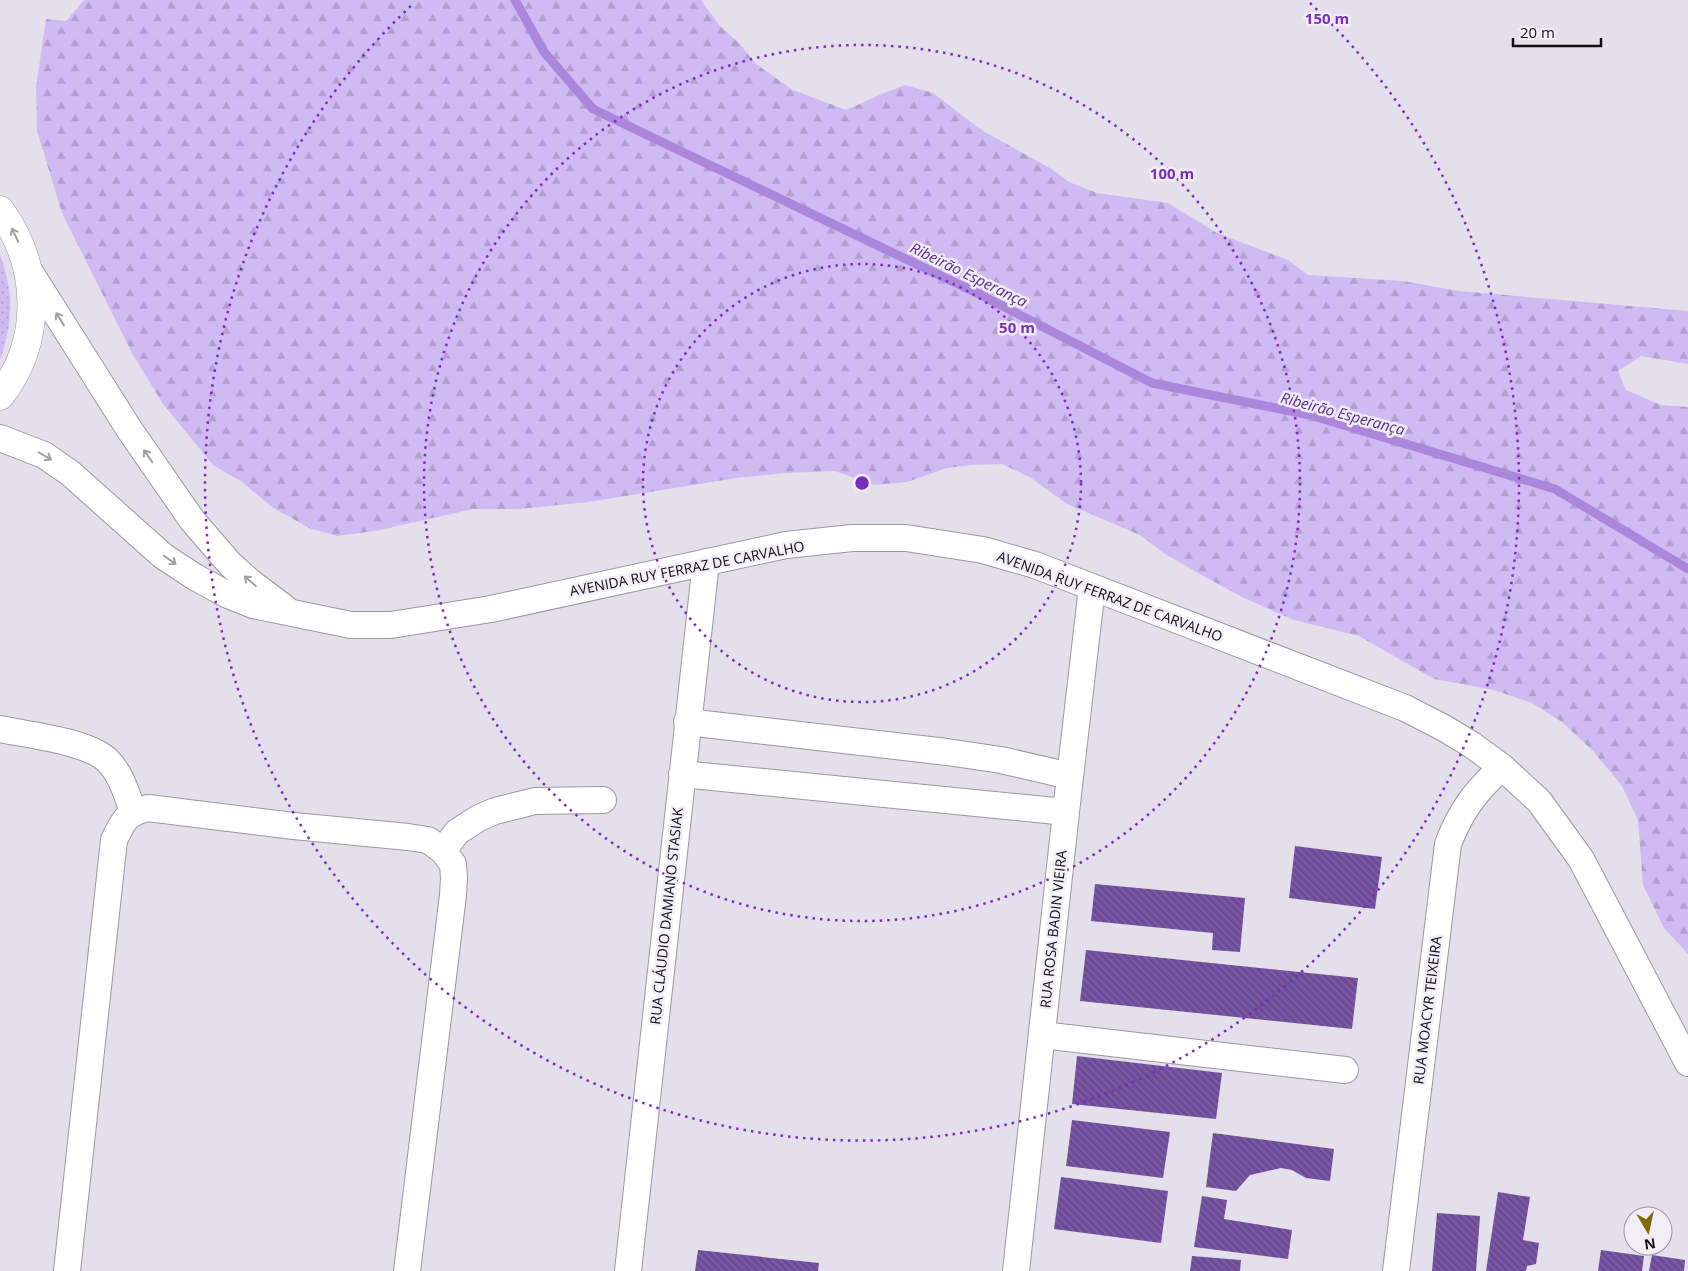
<svg xmlns="http://www.w3.org/2000/svg" width="1688" height="1271" viewBox="0 0 1688 1271" font-family="'Open Sans',sans-serif">
<style>
.grass{fill:url(#grass-dots)}
.forest{fill:url(#forest-firs)}
.lines{fill:none;stroke-linecap:round;stroke-linejoin:round}
.stream{stroke:#ab87dc;stroke-width:9}
.building{fill:url(#building-back-hatch)}
.street-casing{stroke:#9b97a1;stroke-width:28}
.secondary-casing{stroke:#9b97a1;stroke-width:29}
.street{stroke:#fff;stroke-width:26}
.secondary{stroke:#fff;stroke-width:28}
.oneway{stroke:#a09fa1}
.ring{fill:none;stroke:#7b2cbf;stroke-width:2.5;stroke-dasharray:2.5 5}
.labels{text-anchor:middle;dominant-baseline:central;stroke-width:5;stroke-linejoin:round;paint-order:stroke}
.street-label{font-size:14px;fill:#110f13;stroke:#f2eef8}
.water-label{font-size:15px;font-style:italic;fill:#5b2a8c;stroke:#f2eef8}
.centre{fill:#7b2cbf;stroke:#f2eef8;stroke-width:2.5}
.ring-label{font-size:15px;text-anchor:middle;font-weight:bold;fill:#7b2cbf;stroke:#f2eef8;stroke-width:5;stroke-linejoin:round;paint-order:stroke}
</style>
<defs>
<pattern id="grass-dots" width="8" height="8" patternUnits="userSpaceOnUse" patternTransform="scale(1.25)"><rect width="8" height="8" fill="#d0baf3"/><path d="M2 2h.1M6 6h.1" fill="none" stroke="#b29fcf" stroke-width="1.8" stroke-linecap="round"/></pattern>
<pattern id="forest-firs" width="22" height="20" patternUnits="userSpaceOnUse" patternTransform="scale(1.25)"><rect width="22" height="20" fill="#d0baf3"/><path d="M5 1l3.5 6h-7zM16 11l3.5 6h-7z" fill="#b29fcf"/></pattern>
<pattern id="building-back-hatch" width="6" height="6" patternUnits="userSpaceOnUse" patternTransform="scale(1.25)"><rect width="6" height="6" fill="#6e4b9a"/><path d="M-1 5l2 2M0 0l6 6M5-1l2 2" fill="none" stroke="#8066a2"/></pattern>
</defs>
<rect width="100%" height="100%" fill="#e4e0eb"/>
<path class="grass" d="M 0,255 C 14,293 13,322 0,360 Z"/>
<path class="forest" d="M 84,0 L 701,0 L 720,26 L 738,42 L 756,64 L 793,90 L 846,110 L 884,93 L 905,85 L 933,93 L 983,131 L 1050,168 L 1069,182 L 1097,193 L 1168,203 L 1217,233 L 1288,260 L 1308,275 L 1403,281 L 1459,291 L 1688,311 L 1688,364 L 1641,356 L 1618,371 L 1626,390 L 1661,405 L 1688,407 L 1688,954 L 1664,928 L 1643,885 L 1638,820 L 1622,786 L 1593,751 L 1562,722 L 1532,703 L 1494,690 L 1434,679 L 1359,636 L 1294,620 L 1242,597 L 1207,578 L 1165,554 L 1140,535 L 1067,504 L 1031,478 L 1002,464 L 971,465 L 947,468 L 907,482 L 874,485 L 835,471 L 786,473 L 736,478 L 589,502 L 520,509 L 473,509 L 375,531 L 337,536 L 309,528 L 272,507 L 242,482 L 213,465 L 163,404 L 133,355 L 62,213 L 37,131 L 36,87 L 46,19 L 66,21 Z"/>
<g class="lines">
<path class="stream" d="M 515,0 L 544,52 L 593,109 L 985,297 L 1152,383 L 1310,415 L 1555,489 L 1688,569"/>
</g>
<path class="building" d="M 1295,846 L 1382,857 L 1375,909 L 1289,898 Z
M 1095,884 L 1245,898 L 1240,952 L 1212,950 L 1213,933 L 1091,921 Z
M 1086,950 L 1358,978 L 1352,1029 L 1080,1001 Z
M 1077,1056 L 1222,1073 L 1216,1119 L 1072,1104 Z
M 1072,1120 L 1170,1132 L 1163,1178 L 1066,1166 Z
M 1213,1133 L 1334,1149 L 1330,1181 L 1306,1178 L 1292,1170 L 1281,1168 L 1250,1175 L 1236,1191 L 1206,1187 Z
M 1061,1177 L 1168,1191 L 1161,1243 L 1054,1229 Z
M 1498,1192 L 1530,1197 L 1523,1240 L 1539,1243 L 1536,1264 L 1527,1266 L 1526,1271 L 1486,1271 Z
M 1202,1196 L 1227,1200 L 1224,1219 L 1292,1230 L 1288,1259 L 1194,1247 Z
M 1437,1213 L 1480,1216 L 1476,1271 L 1432,1271 Z
M 698,1250 L 819,1263 L 818,1271 L 695,1271 Z
M 1601,1250 L 1644,1256 L 1642,1271 L 1598,1271 Z
M 1652,1255 L 1685,1260 L 1684,1271 L 1649,1271 Z
M 1192,1256 L 1241,1260 L 1240,1271 L 1190,1271 Z"/>
<g class="lines">
<g class="street-casing">
<path id="street" d="M 28,269 L 129,429 L 192,520 L 230,564 L 249,581 L 286,609
M 0,438 L 44,455 L 70,473 L 163,556 L 195,577 L 228,595 L 253,605 L 351,625 L 391,625 L 491,609 L 786,545 L 852,538 L 906,538 L 983,550 L 1035,565 L 1405,708 L 1444,728 L 1472,745 L 1502,767 L 1539,801 L 1581,859 L 1688,1063
M 687,722 L 947,752 L 1001,760 L 1070,776
M 0,729 C 29,735 86,741 107,760 C 121,773 127,795 133,812
M 682,774 L 1066,812
M 443,851 L 457,832 L 479,818 L 495,811 L 535,801 L 603,800
M 1042,1035 L 1345,1070
M 67,1271 L 114,840 C 124,820 125,814 148,808 L 294,826 L 408,837 L 428,840 L 443,851 L 453,864 L 454,878 L 453,895 L 407,1271
M 628,1271 L 706,562
M 1016,1271 L 1066,812 L 1092,587
M 1396,1271 L 1448,844 C 1461,810 1476,791 1502,767"/>
</g>
<g class="secondary-casing">
<path id="secondary" d="M 0,210 C 41,266 43,341 0,396"/>
</g>
<use href="#street" class="street"/>
<use href="#secondary" class="secondary"/>
</g>
<defs><path id="oneway-shaft" d="M-6 0H5M1.5-3L5.5 0L1.5 3" fill="none" stroke-width="1.6" stroke-linecap="round" stroke-linejoin="round" transform="scale(1.25)"/></defs>
<g class="oneway">
<use href="#oneway-shaft" transform="translate(15 235) rotate(-116)"/>
<use href="#oneway-shaft" transform="translate(60 319) rotate(-122)"/>
<use href="#oneway-shaft" transform="translate(45 456) rotate(30)"/>
<use href="#oneway-shaft" transform="translate(148 456) rotate(-125)"/>
<use href="#oneway-shaft" transform="translate(170 560) rotate(35)"/>
<use href="#oneway-shaft" transform="translate(250 581) rotate(-140)"/>
</g>
<g class="ring">
<circle cx="862" cy="483" r="219"/>
<circle cx="862" cy="483" r="438"/>
<path d="M1310 3A657 657 0 1 1 414 3"/>
</g>
<g class="labels">
<g class="street-label">
<text transform="translate(687 568) rotate(-11)">AVENIDA RUY FERRAZ DE CARVALHO</text>
<text transform="translate(1110 596) rotate(20)">AVENIDA RUY FERRAZ DE CARVALHO</text>
<text transform="translate(666 916) rotate(-84)">RUA CLÁUDIO DAMIANO STASIAK</text>
<text transform="translate(1053 929) rotate(-84)">RUA ROSA BADIN VIEIRA</text>
<text transform="translate(1427 1010) rotate(-83)">RUA MOACYR TEIXEIRA</text>
</g>
<g class="water-label">
<text transform="translate(969 274) rotate(26)">Ribeirão Esperança</text>
<text transform="translate(1343 413) rotate(15)">Ribeirão Esperança</text>
</g>
</g>
<circle cx="862" cy="483" r="8" class="centre"/>
<g class="ring-label">
<text x="1327" y="24">150 m</text>
<text x="1172" y="179">100 m</text>
<text x="1017" y="333">50 m</text>
</g>
<g transform="translate(1648 1231) rotate(171)"><circle r="24" fill="#f2eef8" stroke="#98959c"/>
<path d="M0-4L9 19L0 12L-9 19Z" fill="#826902"/>
<text y="-8" font-size="14" font-weight="bold" text-anchor="middle" fill="#110f13">N</text>
</g>
<path d="M1513 38v8h88v-8" fill="none" stroke="#110f13" stroke-width="2.5"/>
<text x="1520" y="38" font-size="15" fill="#110f13" stroke="#f2eef8" stroke-width="4" paint-order="stroke">20 m</text>
</svg>
